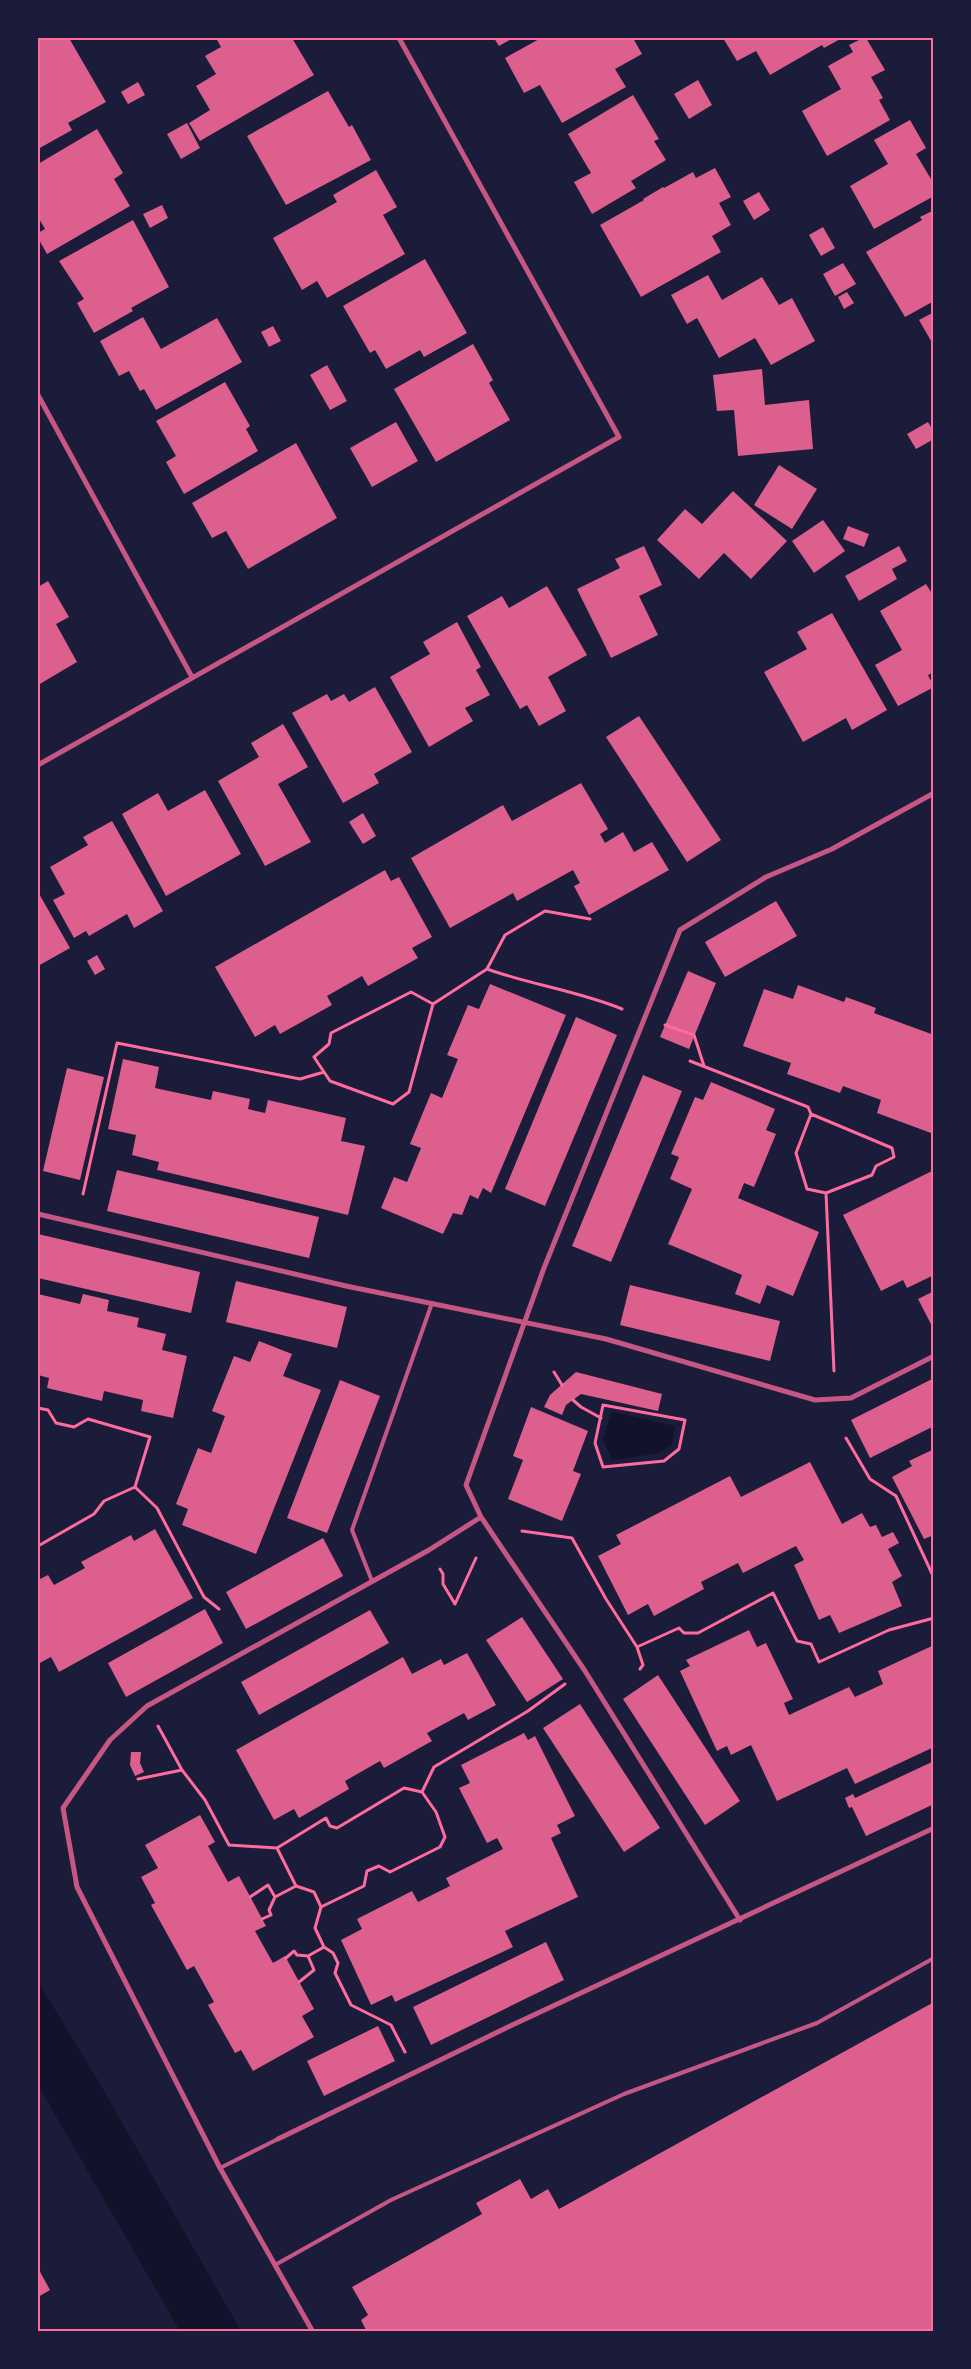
<svg xmlns="http://www.w3.org/2000/svg" width="971" height="2369" viewBox="0 0 971 2369" font-family="Georgia,serif">
<style>
.water{fill:#12122b}
.building{fill:#dd5f8e}
.lines{fill:none;stroke-linecap:round;stroke-linejoin:round}
.path{stroke:#ff6b9d;stroke-width:3}
.service{stroke:#c65784;stroke-width:4}
.minor{stroke:#c65784;stroke-width:5}
.neatline{fill:none;stroke:#ff6b9d;stroke-width:2}
</style>
<rect width="100%" height="100%" fill="#1b1b3a"/>
<path class="water" d="M 612,1412 L 675,1426 L 672,1444 L 660,1453 L 612,1460 L 603,1439 Z
M 38,1982 L 96,2077 L 241,2331 L 180,2331 L 38,2085 Z"/>
<path class="building" d="M 38,38 L 69,38 L 106,102 L 68,123 L 72,130 L 38,149 Z
M 216,38 L 292,38 L 314,75 L 200,141 L 189,123 L 210,110 L 196,86 L 216,74 L 205,56 L 221,47 Z
M 494,38 L 513,38 L 499,46 Z
M 541,38 L 633,38 L 642,54 L 615,69 L 626,87 L 562,123 L 540,85 L 524,93 L 505,58 Z
M 723,38 L 842,38 L 824,48 L 822,45 L 770,75 L 756,51 L 737,61 Z
M 863,38 L 866,38 L 885,70 L 871,77 L 883,98 L 879,100 L 890,120 L 827,156 L 802,111 L 841,89 L 828,66 L 853,52 L 849,45 Z
M 698,80 L 712,105 L 689,119 L 674,94 Z
M 138,82 L 145,95 L 128,104 L 121,92 Z
M 328,91 L 349,127 L 352,125 L 371,160 L 286,205 L 247,136 Z
M 633,95 L 659,139 L 654,141 L 666,160 L 631,181 L 636,188 L 592,214 L 574,182 L 591,173 L 568,134 Z
M 910,120 L 926,148 L 916,154 L 934,184 L 934,196 L 874,229 L 850,186 L 888,164 L 874,140 Z
M 187,123 L 200,148 L 181,159 L 167,134 Z
M 97,129 L 123,173 L 114,179 L 130,206 L 47,254 L 38,238 L 38,233 L 45,229 L 38,217 L 38,164 Z
M 715,168 L 731,197 L 719,203 L 731,225 L 712,236 L 721,252 L 641,297 L 600,225 L 644,200 L 643,199 L 663,187 L 664,188 L 693,172 L 696,178 Z
M 376,170 L 397,207 L 383,215 L 405,254 L 327,298 L 317,281 L 302,290 L 273,238 L 337,202 L 333,195 Z
M 759,192 L 770,210 L 754,220 L 743,201 Z
M 162,205 L 168,218 L 150,228 L 143,214 Z
M 934,210 L 934,301 L 905,317 L 866,252 L 922,220 L 920,217 Z
M 133,220 L 169,287 L 131,308 L 133,311 L 94,333 L 77,303 L 84,299 L 59,261 Z
M 823,227 L 835,248 L 821,256 L 809,235 Z
M 425,259 L 467,333 L 424,357 L 420,350 L 386,369 L 375,350 L 370,353 L 343,306 Z
M 843,263 L 856,284 L 835,296 L 823,274 Z
M 708,275 L 722,300 L 762,277 L 779,305 L 792,298 L 815,341 L 771,365 L 755,338 L 719,358 L 697,318 L 687,324 L 671,295 Z
M 847,292 L 854,303 L 844,309 L 838,297 Z
M 934,312 L 934,346 L 919,320 Z
M 143,317 L 161,349 L 217,318 L 242,362 L 156,410 L 144,389 L 140,391 L 129,371 L 119,376 L 100,341 Z
M 273,326 L 281,341 L 269,347 L 261,332 Z
M 473,344 L 493,380 L 489,383 L 510,420 L 436,462 L 394,389 Z
M 327,365 L 347,401 L 330,410 L 310,375 Z
M 762,369 L 765,405 L 809,400 L 813,449 L 738,456 L 734,410 L 717,411 L 713,375 Z
M 225,382 L 250,426 L 246,429 L 258,451 L 184,494 L 166,462 L 176,456 L 156,421 Z
M 396,422 L 418,461 L 372,487 L 350,448 Z
M 928,422 L 934,432 L 934,439 L 916,449 L 907,434 Z
M 296,443 L 337,518 L 248,569 L 226,531 L 212,538 L 192,503 Z
M 779,465 L 817,489 L 792,529 L 754,505 Z
M 733,491 L 787,541 L 751,579 L 724,553 L 699,579 L 657,540 L 685,509 L 702,524 Z
M 823,520 L 845,551 L 814,573 L 792,541 Z
M 848,526 L 869,534 L 864,547 L 843,539 Z
M 644,546 L 662,585 L 639,596 L 658,635 L 611,658 L 577,589 L 620,568 L 615,559 Z
M 899,546 L 907,561 L 892,569 L 897,579 L 859,601 L 845,576 Z
M 48,581 L 69,617 L 56,624 L 77,662 L 38,685 L 38,587 Z
M 926,584 L 934,597 L 934,672 L 928,675 L 934,687 L 898,706 L 875,665 L 902,650 L 880,611 Z
M 547,586 L 587,655 L 548,677 L 566,711 L 539,726 L 527,705 L 520,709 L 467,616 L 502,596 L 509,608 Z
M 832,613 L 887,710 L 852,730 L 846,718 L 803,742 L 764,672 L 807,649 L 797,632 Z
M 457,622 L 481,667 L 476,670 L 490,695 L 465,708 L 473,721 L 429,747 L 390,677 L 430,654 L 423,642 Z
M 375,687 L 412,752 L 374,774 L 379,783 L 343,803 L 292,713 L 327,694 L 331,701 L 344,694 L 349,702 Z
M 639,716 L 721,840 L 687,862 L 606,737 Z
M 283,724 L 308,767 L 278,784 L 311,842 L 265,866 L 218,781 L 259,757 L 251,743 Z
M 581,783 L 608,829 L 600,834 L 605,843 L 623,832 L 634,852 L 652,842 L 669,870 L 589,915 L 574,886 L 580,883 L 573,870 L 517,901 L 513,893 L 450,928 L 411,858 L 503,805 L 512,821 Z
M 205,790 L 241,854 L 166,896 L 122,814 L 158,793 L 168,811 Z
M 363,813 L 376,836 L 363,844 L 349,822 Z
M 112,821 L 163,911 L 134,928 L 127,914 L 89,936 L 86,931 L 74,938 L 53,900 L 65,894 L 50,867 L 88,845 L 83,837 Z
M 385,870 L 391,881 L 399,877 L 432,937 L 412,948 L 418,958 L 368,986 L 362,976 L 327,996 L 332,1005 L 280,1034 L 275,1025 L 255,1037 L 215,967 Z
M 38,892 L 70,948 L 38,966 Z
M 776,901 L 797,936 L 725,977 L 705,942 Z
M 97,955 L 105,969 L 95,975 L 87,961 Z
M 688,971 L 716,983 L 689,1049 L 660,1037 Z
M 490,984 L 566,1015 L 491,1193 L 483,1188 L 478,1199 L 470,1195 L 462,1215 L 453,1213 L 443,1234 L 381,1208 L 394,1177 L 407,1182 L 421,1148 L 410,1144 L 431,1093 L 442,1098 L 458,1059 L 447,1055 L 468,1005 L 479,1009 Z
M 798,985 L 844,1002 L 846,997 L 876,1008 L 874,1013 L 934,1035 L 934,1124 L 931,1133 L 877,1113 L 881,1100 L 843,1086 L 840,1093 L 787,1074 L 791,1063 L 743,1046 L 764,989 L 793,999 Z
M 576,1017 L 617,1035 L 545,1206 L 505,1189 Z
M 123,1059 L 159,1067 L 155,1088 L 211,1100 L 213,1091 L 250,1099 L 248,1109 L 265,1113 L 268,1100 L 346,1118 L 341,1141 L 365,1146 L 348,1215 L 157,1170 L 159,1162 L 132,1155 L 136,1135 L 108,1129 Z
M 67,1068 L 104,1077 L 80,1180 L 43,1171 Z
M 643,1075 L 682,1091 L 611,1262 L 572,1246 Z
M 711,1082 L 775,1109 L 766,1130 L 776,1134 L 754,1187 L 744,1183 L 738,1198 L 819,1232 L 793,1296 L 767,1285 L 760,1304 L 735,1294 L 742,1275 L 668,1244 L 692,1189 L 670,1179 L 679,1157 L 671,1154 L 695,1097 L 703,1100 Z
M 117,1170 L 319,1217 L 309,1258 L 107,1211 Z
M 934,1170 L 934,1275 L 907,1288 L 903,1280 L 881,1291 L 843,1215 Z
M 38,1234 L 200,1272 L 191,1313 L 38,1278 Z
M 236,1281 L 347,1307 L 337,1348 L 226,1322 Z
M 630,1285 L 780,1321 L 770,1361 L 620,1325 Z
M 934,1291 L 934,1330 L 918,1299 Z
M 38,1294 L 80,1304 L 83,1294 L 109,1300 L 107,1311 L 139,1318 L 137,1327 L 166,1334 L 162,1350 L 187,1356 L 173,1418 L 141,1411 L 143,1400 L 104,1391 L 102,1401 L 47,1388 L 49,1378 L 38,1375 Z
M 259,1341 L 292,1354 L 283,1376 L 321,1390 L 256,1554 L 182,1525 L 188,1509 L 176,1504 L 198,1448 L 211,1453 L 225,1416 L 212,1411 L 234,1356 L 250,1362 Z
M 576,1372 L 662,1394 L 658,1411 L 581,1394 L 566,1405 L 562,1415 L 544,1407 L 550,1395 Z
M 934,1378 L 934,1426 L 870,1458 L 851,1420 Z
M 340,1380 L 380,1396 L 327,1533 L 287,1518 Z
M 531,1407 L 588,1431 L 573,1471 L 581,1474 L 562,1521 L 508,1499 L 523,1460 L 513,1456 Z
M 934,1449 L 934,1535 L 924,1539 L 892,1477 L 912,1466 L 909,1461 Z
M 810,1462 L 842,1524 L 862,1513 L 870,1527 L 876,1525 L 882,1537 L 893,1532 L 899,1543 L 888,1549 L 902,1576 L 892,1582 L 902,1606 L 839,1633 L 830,1615 L 819,1620 L 794,1565 L 804,1560 L 796,1546 L 743,1573 L 738,1563 L 701,1582 L 704,1589 L 654,1616 L 648,1604 L 628,1615 L 598,1556 L 621,1544 L 616,1535 L 730,1476 L 741,1497 Z
M 155,1529 L 193,1598 L 59,1672 L 51,1657 L 38,1664 L 38,1580 L 48,1575 L 54,1585 L 85,1568 L 81,1562 L 131,1535 L 134,1541 Z
M 323,1538 L 343,1576 L 246,1629 L 226,1592 Z
M 205,1609 L 223,1643 L 126,1697 L 108,1663 Z
M 370,1610 L 389,1643 L 259,1715 L 241,1682 Z
M 522,1617 L 563,1679 L 527,1702 L 486,1640 Z
M 749,1630 L 757,1647 L 766,1643 L 793,1699 L 784,1703 L 789,1715 L 849,1687 L 855,1697 L 883,1684 L 878,1671 L 934,1645 L 934,1747 L 855,1784 L 847,1768 L 777,1801 L 751,1745 L 731,1755 L 727,1746 L 717,1751 L 680,1671 L 690,1666 L 686,1660 Z
M 467,1653 L 496,1705 L 468,1720 L 464,1713 L 427,1733 L 432,1741 L 384,1768 L 380,1761 L 345,1781 L 349,1789 L 299,1818 L 294,1809 L 274,1820 L 236,1750 L 403,1657 L 412,1674 L 441,1659 L 444,1665 Z
M 658,1675 L 740,1801 L 705,1825 L 623,1699 Z
M 580,1704 L 660,1828 L 624,1852 L 543,1728 Z
M 524,1733 L 528,1740 L 535,1736 L 575,1816 L 557,1825 L 561,1833 L 551,1838 L 578,1897 L 505,1931 L 513,1947 L 395,2002 L 392,1995 L 371,2005 L 341,1940 L 362,1929 L 357,1919 L 412,1891 L 418,1902 L 450,1886 L 446,1878 L 503,1849 L 497,1838 L 487,1843 L 459,1788 L 470,1783 L 461,1765 Z
M 131,1752 L 141,1752 L 140,1763 L 144,1772 L 135,1776 L 130,1765 Z
M 934,1761 L 934,1804 L 866,1836 L 852,1807 L 849,1808 L 845,1798 L 853,1794 L 855,1798 Z
M 200,1815 L 215,1842 L 208,1846 L 228,1882 L 239,1876 L 266,1926 L 255,1931 L 273,1963 L 285,1956 L 314,2009 L 302,2016 L 314,2037 L 253,2071 L 241,2050 L 235,2053 L 208,2005 L 214,2002 L 194,1966 L 187,1970 L 151,1905 L 155,1903 L 141,1877 L 158,1868 L 145,1845 Z
M 546,1942 L 564,1980 L 431,2045 L 413,2007 Z
M 934,2002 L 934,2332 L 367,2332 L 361,2320 L 368,2315 L 352,2287 L 482,2214 L 476,2203 L 520,2179 L 531,2199 L 548,2189 L 559,2209 Z
M 378,2026 L 395,2061 L 324,2096 L 307,2061 Z
M 38,2268 L 50,2290 L 38,2297 Z"/>
<g class="lines">
<path class="path" d="M 487,969 C 532,985 578,991 622,1009
M 411,992 L 433,1004 L 409,1092 L 393,1104 L 330,1081 L 314,1057 L 329,1044 L 331,1033 Z
M 433,1004 L 487,969 L 505,935 L 545,911 L 590,919
M 665,1025 L 694,1035 L 704,1066
M 690,1061 L 808,1107 L 811,1114
M 811,1114 L 892,1148 L 894,1157 L 876,1166 L 872,1175 L 826,1193 L 807,1189 L 796,1153 Z
M 826,1193 L 834,1371
M 83,1194 L 117,1043 L 300,1079 L 324,1072
M 554,1372 L 562,1385
M 573,1400 L 581,1407 L 601,1418
M 603,1405 L 685,1420 L 679,1449 L 664,1461 L 603,1467 L 595,1443 Z
M 38,1408 L 48,1410 L 56,1423 L 74,1427 L 88,1419 L 150,1437 L 135,1487 L 104,1501 L 94,1514 L 38,1546
M 846,1438 L 870,1479 L 896,1496 L 934,1578
M 135,1487 L 157,1508 L 204,1597 L 219,1609
M 522,1531 L 572,1538 L 606,1599 L 637,1647 L 679,1628 L 684,1633 L 698,1633 L 773,1593 L 797,1641 L 811,1644 L 819,1662 L 889,1630 L 934,1618
M 440,1569 L 443,1574 L 443,1584 L 455,1604
M 455,1604 L 476,1558
M 637,1647 L 643,1665 L 640,1669
M 158,1726 L 182,1770 L 205,1800 L 229,1845 L 277,1848
M 138,1779 L 182,1770
M 404,1788 L 422,1792 L 436,1812 L 445,1837 L 440,1847 L 390,1872 L 379,1866 L 367,1871 L 364,1886 L 321,1907 L 314,1892 L 296,1886 L 277,1848 L 326,1818 L 330,1826 L 337,1828 Z
M 422,1792 L 434,1767 L 528,1711 L 565,1684
M 250,1897 L 268,1885 L 275,1897
M 321,1907 L 315,1928 L 324,1947 L 333,1953 L 338,1963 L 335,1973 L 351,2005 L 391,2025 L 405,2052
M 262,1919 L 271,1915 L 269,1910 L 275,1897 L 296,1886
M 286,1958 L 294,1951 L 297,1955 L 308,1956 L 324,1947
M 299,1982 L 314,1970 L 308,1956"/>
<path class="service" d="M 372,1581 L 352,1530 L 432,1303
M 220,2168 L 278,2139
M 275,2265 L 391,2200 L 624,2094 L 817,2023 L 934,1958"/>
<path class="minor" d="M 38,395 L 192,677
M 38,765 L 619,437 L 399,38
M 38,1214 L 346,1286 L 606,1339 L 815,1400 L 851,1398 L 934,1356
M 481,1517 L 585,1671 L 740,1920
M 278,2139 L 508,2027 L 934,1828
M 313,2332 L 220,2168 L 77,1887 L 63,1808 L 110,1740 L 147,1706 L 429,1550 L 481,1517 L 466,1485 L 544,1268 L 680,930 L 766,877 L 832,849 L 934,793"/>
</g>
<rect width="971" height="2369" fill="none" stroke="#1b1b3a" stroke-width="78"/>
<rect x="39" y="39" width="893" height="2291" class="neatline"/>
</svg>
